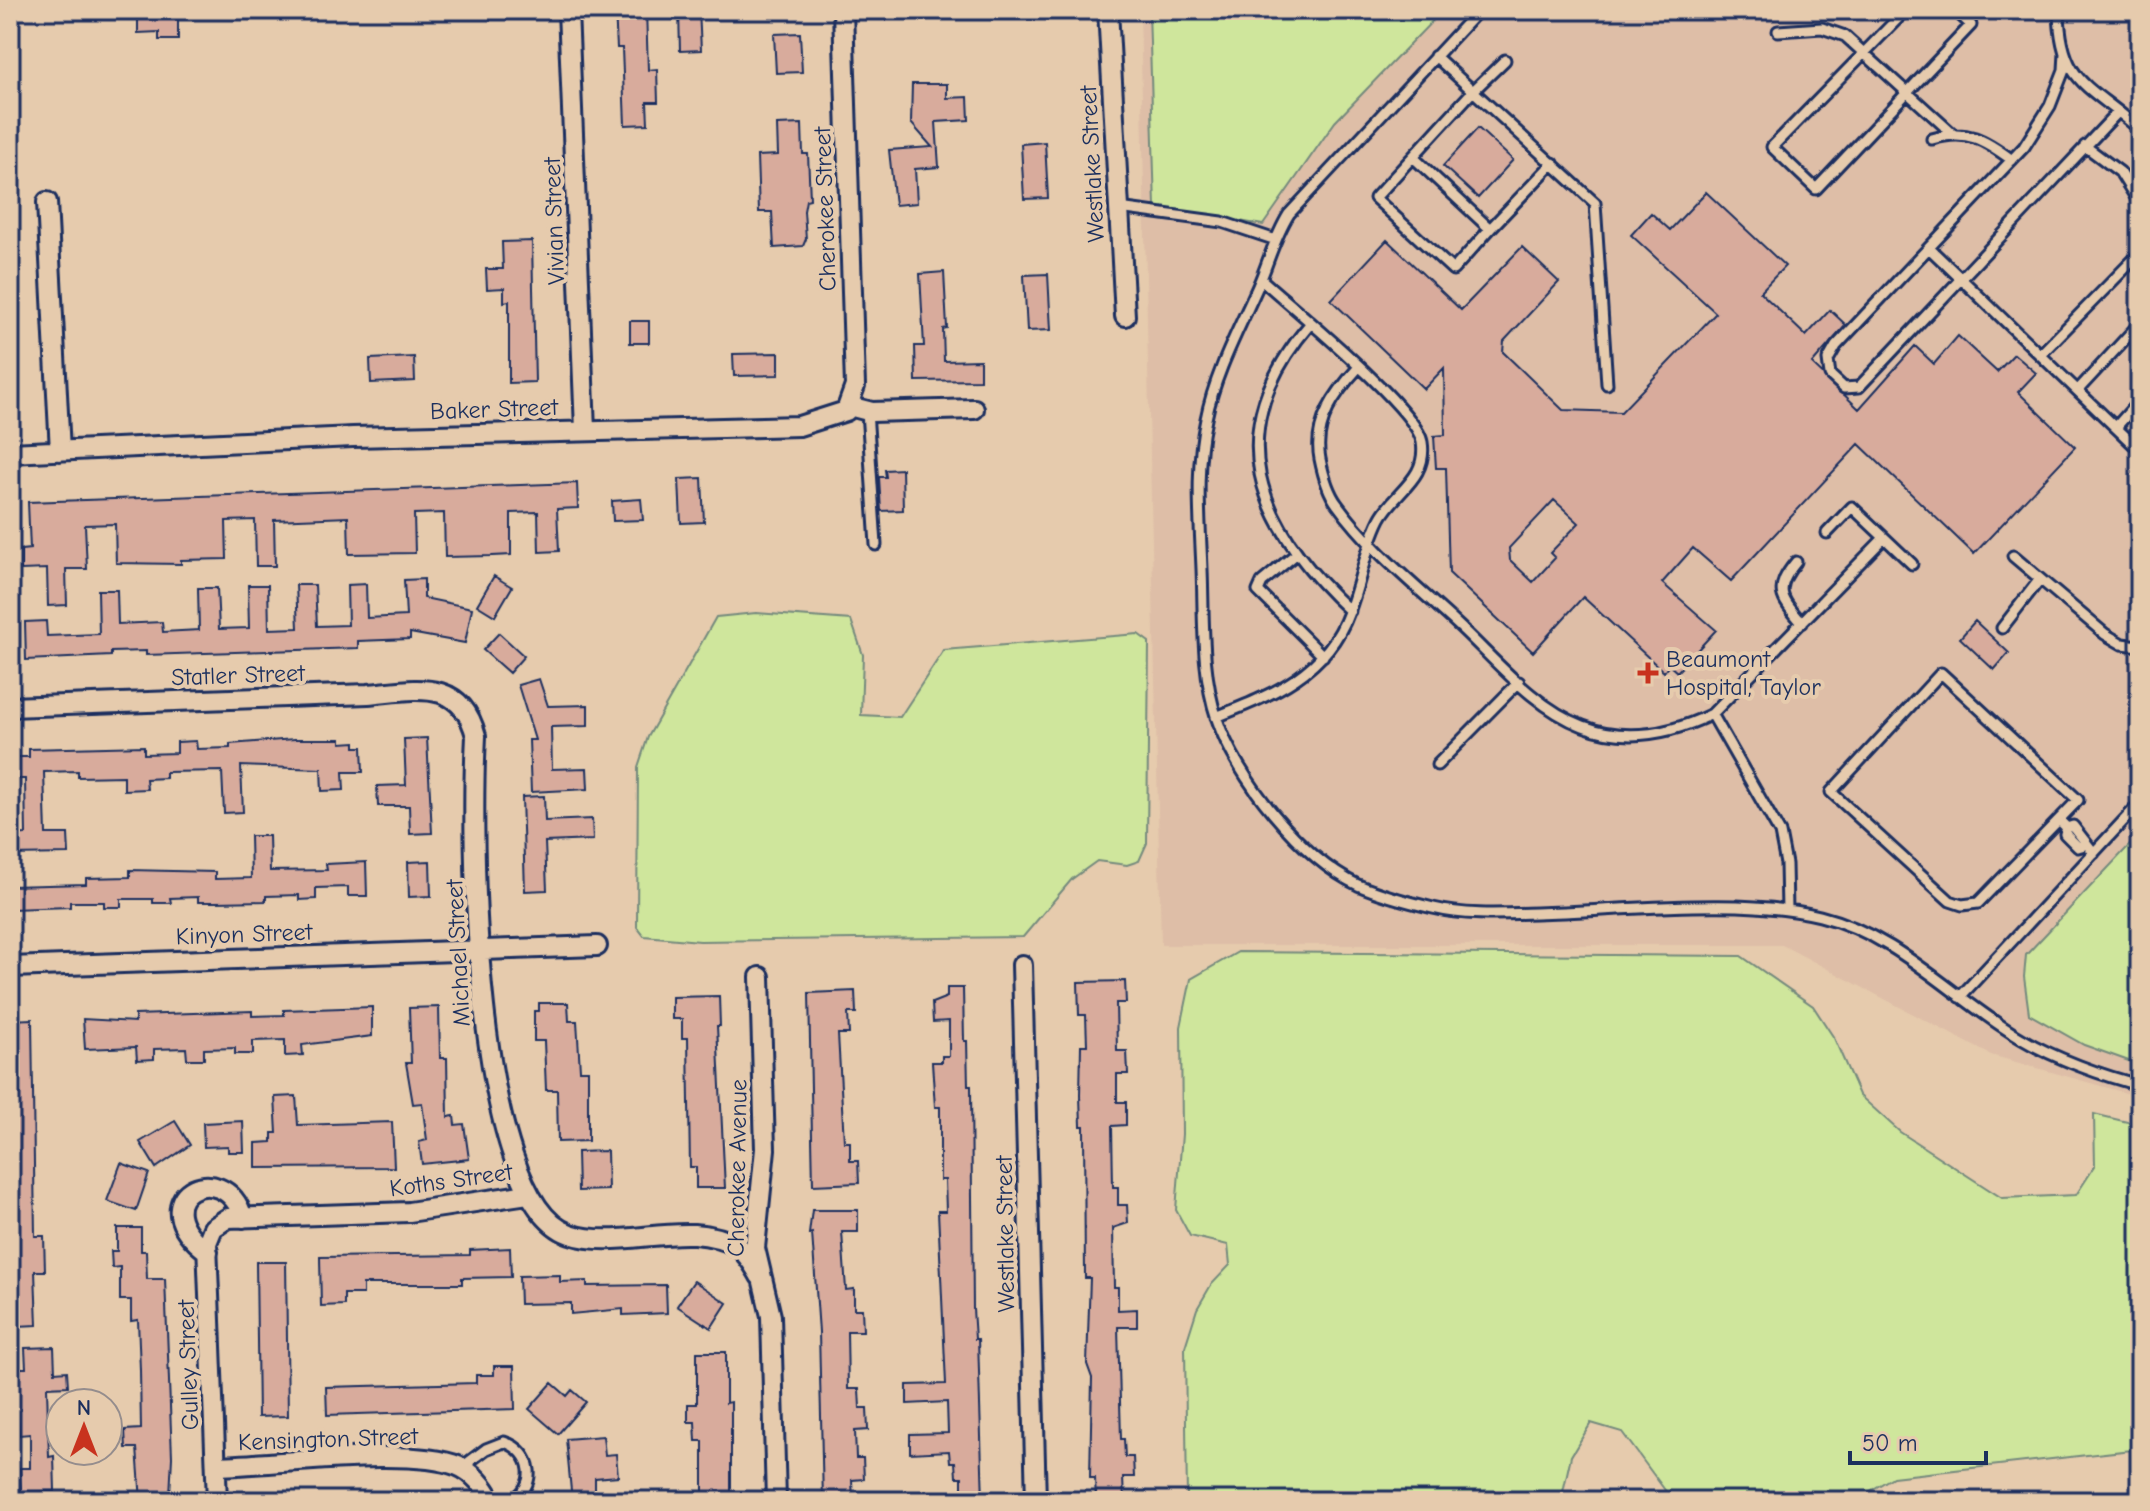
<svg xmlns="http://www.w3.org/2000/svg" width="2150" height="1511" viewBox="0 0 2150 1511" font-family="'Comic Neue',sans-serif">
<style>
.built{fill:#debea7}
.green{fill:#cfe69c;stroke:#758a7d;stroke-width:2}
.building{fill:#d8ab9c;stroke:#1b2f5e;stroke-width:2;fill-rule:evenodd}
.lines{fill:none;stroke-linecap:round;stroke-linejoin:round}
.lane-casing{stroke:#1b2f5e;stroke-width:15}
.street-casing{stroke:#1b2f5e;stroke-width:24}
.lane{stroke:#e6cbad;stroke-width:9}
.street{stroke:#e6cbad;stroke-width:18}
.poi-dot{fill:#c8321e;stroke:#e6cbad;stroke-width:3}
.labels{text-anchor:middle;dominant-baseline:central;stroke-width:8;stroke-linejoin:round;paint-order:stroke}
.street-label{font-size:24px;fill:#1b2f5e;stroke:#e6cbad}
.poi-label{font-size:24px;fill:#1b2f5e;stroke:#e6cbad;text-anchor:start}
</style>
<rect width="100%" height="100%" fill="#e6cbad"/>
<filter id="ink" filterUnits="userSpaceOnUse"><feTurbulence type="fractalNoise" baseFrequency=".0125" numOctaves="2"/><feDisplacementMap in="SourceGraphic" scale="16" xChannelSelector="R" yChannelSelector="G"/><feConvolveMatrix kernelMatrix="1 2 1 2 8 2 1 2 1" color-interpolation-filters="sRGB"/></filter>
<g filter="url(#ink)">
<path class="built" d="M 1140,10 L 2140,10 L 2140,1097 L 1991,1055 L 1782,945 L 1161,945 Z"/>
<path class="green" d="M 1149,10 L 1443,10 L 1335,122 L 1263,225 L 1155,207 Z
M 756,613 L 851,620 L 863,655 L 861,715 L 900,717 L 944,650 L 1138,634 L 1149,642 L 1147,843 L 1139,861 L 1127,865 L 1097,861 L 1072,879 L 1023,937 L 700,941 L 644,936 L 637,927 L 638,767 L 648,737 L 716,617 Z
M 2140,834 L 2140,1065 L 2084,1045 L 2029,1014 L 2024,977 L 2026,955 Z
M 1238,952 L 1741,956 L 1813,1006 L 1834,1038 L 1859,1095 L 1900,1132 L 2002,1198 L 2076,1195 L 2095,1166 L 2094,1114 L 2140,1125 L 2140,1449 L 1893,1477 L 1854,1501 L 1673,1501 L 1622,1432 L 1591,1423 L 1571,1456 L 1561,1501 L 1187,1501 L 1185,1347 L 1197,1309 L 1211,1285 L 1230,1265 L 1228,1245 L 1190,1236 L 1176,1210 L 1182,1134 L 1181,1027 L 1191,979 Z"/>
<path class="building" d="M 138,10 L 178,10 L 178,40 L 159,40 L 159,32 L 138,33 Z
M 615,10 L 646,10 L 648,70 L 657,69 L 658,102 L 647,102 L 648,124 L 625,125 L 622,48 L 617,48 Z
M 679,10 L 699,10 L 701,50 L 680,51 Z
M 800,33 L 802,72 L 776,73 L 774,34 Z
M 912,84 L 947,84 L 947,98 L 968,97 L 969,120 L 936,122 L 939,167 L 915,169 L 917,203 L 895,205 L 889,150 L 932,147 L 911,123 Z
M 802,124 L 803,154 L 808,154 L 810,199 L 806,200 L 804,211 L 806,239 L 803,246 L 774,248 L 772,212 L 759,212 L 757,156 L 778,155 L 777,125 Z
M 1478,128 L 1513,160 L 1478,198 L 1443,166 Z
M 1045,142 L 1048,198 L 1024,199 L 1021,144 Z
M 1706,192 L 1785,266 L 1760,292 L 1806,336 L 1830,310 L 1846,325 L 1812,364 L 1859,409 L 1915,346 L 1934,364 L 1958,336 L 1997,372 L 2014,354 L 2036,373 L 2018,392 L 2075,447 L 1974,554 L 1859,444 L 1731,581 L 1693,548 L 1662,583 L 1716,630 L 1677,672 L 1669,665 L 1664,672 L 1583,597 L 1533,652 L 1449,573 L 1446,468 L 1436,468 L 1434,436 L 1445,435 L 1444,368 L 1424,389 L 1331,300 L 1387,240 L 1461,310 L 1522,247 L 1559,282 L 1504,341 L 1503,352 L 1563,410 L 1621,412 L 1716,313 L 1631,235 L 1651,213 L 1670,230 ZM 1554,500 L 1579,523 L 1550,553 L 1555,558 L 1533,582 L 1510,560 L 1509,548 Z
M 532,241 L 535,382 L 509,383 L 509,301 L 504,302 L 504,288 L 487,289 L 486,269 L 503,269 L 502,242 Z
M 944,272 L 947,328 L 943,329 L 944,361 L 980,360 L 980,380 L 916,381 L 915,346 L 924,346 L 920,274 Z
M 1048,274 L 1051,330 L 1027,331 L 1024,275 Z
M 630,321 L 649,321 L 649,343 L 630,343 Z
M 779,353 L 779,375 L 734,376 L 733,354 Z
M 414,357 L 415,381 L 371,383 L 370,359 Z
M 902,469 L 903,510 L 881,511 L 879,477 L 886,477 L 885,470 Z
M 702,478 L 704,522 L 681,523 L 679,479 Z
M 577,483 L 578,508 L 557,509 L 559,551 L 539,552 L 538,512 L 511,513 L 511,555 L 492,556 L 445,557 L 444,513 L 414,514 L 415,553 L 349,554 L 348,517 L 274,520 L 275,566 L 256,566 L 255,520 L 226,521 L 227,559 L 181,560 L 181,564 L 116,563 L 115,524 L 85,525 L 87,569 L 66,569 L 67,605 L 48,606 L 47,569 L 21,570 L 21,550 L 30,549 L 28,502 Z
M 641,499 L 643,520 L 613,521 L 612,501 Z
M 494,576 L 512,587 L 495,616 L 477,605 Z
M 424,579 L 424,598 L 472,608 L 465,643 L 410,633 L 410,639 L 358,641 L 358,648 L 146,655 L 146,651 L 111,652 L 111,656 L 26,660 L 25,622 L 46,621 L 47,636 L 99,634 L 98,590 L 117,590 L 118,624 L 162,622 L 163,632 L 199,630 L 198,588 L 217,588 L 219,629 L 249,628 L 248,585 L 268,585 L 269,629 L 298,628 L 296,585 L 315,585 L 317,626 L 348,625 L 347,585 L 366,584 L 367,618 L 406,616 L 404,580 Z
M 1975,621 L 2009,653 L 1994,670 L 1960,638 Z
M 499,633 L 524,656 L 509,673 L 483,650 Z
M 539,679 L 548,706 L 588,705 L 588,726 L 551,727 L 552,769 L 587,768 L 588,789 L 531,792 L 529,740 L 535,740 L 518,685 Z
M 427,738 L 432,833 L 410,834 L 409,806 L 378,806 L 377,786 L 406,785 L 404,739 Z
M 295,739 L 341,739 L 341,743 L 355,742 L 355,747 L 362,747 L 363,772 L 343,772 L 344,790 L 322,791 L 321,769 L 241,766 L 243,812 L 224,813 L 222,771 L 166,772 L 166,778 L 146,779 L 147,789 L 124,790 L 124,776 L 78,777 L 78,771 L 44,772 L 46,834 L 68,834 L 69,854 L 10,855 L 10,835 L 26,834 L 25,779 L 10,779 L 10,757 L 29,757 L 29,749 L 144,746 L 144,754 L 177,753 L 177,742 L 196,741 L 197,749 L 230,748 L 230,744 Z
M 544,796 L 545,821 L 592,819 L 593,840 L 545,842 L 547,890 L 525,891 L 522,797 Z
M 250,836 L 269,836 L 270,871 L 327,870 L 326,864 L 366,862 L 367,896 L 348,896 L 348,887 L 316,888 L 316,899 L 299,900 L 299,895 L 266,896 L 266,901 L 215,902 L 198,902 L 198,897 L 170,898 L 171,903 L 153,903 L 153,899 L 121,899 L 121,907 L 104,907 L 104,902 L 70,902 L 70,907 L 10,909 L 10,886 L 86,884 L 86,878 L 130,877 L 130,870 L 215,872 L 215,879 L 251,878 Z
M 430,861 L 431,896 L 409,897 L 408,862 Z
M 1125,981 L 1126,1003 L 1116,1003 L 1117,1051 L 1127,1051 L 1128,1074 L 1117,1074 L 1117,1102 L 1126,1102 L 1126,1125 L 1112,1126 L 1113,1187 L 1118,1187 L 1118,1205 L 1127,1205 L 1128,1223 L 1113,1228 L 1114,1287 L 1118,1287 L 1118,1310 L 1137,1309 L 1137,1327 L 1118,1327 L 1121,1439 L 1124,1439 L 1125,1457 L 1133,1457 L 1134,1477 L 1123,1477 L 1124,1501 L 1096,1501 L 1095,1478 L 1090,1478 L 1092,1378 L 1087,1364 L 1090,1278 L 1085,1278 L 1084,1126 L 1081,1126 L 1080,1095 L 1081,1045 L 1087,1045 L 1086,1015 L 1079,1015 L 1078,982 Z
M 947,988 L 963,988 L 964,1041 L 967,1041 L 968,1086 L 971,1086 L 973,1309 L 975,1339 L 978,1339 L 983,1501 L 962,1501 L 962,1477 L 956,1477 L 955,1462 L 950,1462 L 949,1451 L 910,1453 L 910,1434 L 948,1433 L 947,1402 L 907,1404 L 907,1385 L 946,1384 L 938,1211 L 946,1211 L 945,1180 L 940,1180 L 940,1107 L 935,1107 L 932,1062 L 942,1062 L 942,1056 L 949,1056 L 949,1021 L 933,1022 L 932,1003 L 947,997 Z
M 855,991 L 856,1013 L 848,1013 L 849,1034 L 838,1034 L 844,1142 L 850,1142 L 850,1161 L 858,1161 L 859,1183 L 813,1185 L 809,993 Z
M 719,996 L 720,1026 L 717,1026 L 725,1188 L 696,1188 L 696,1167 L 690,1167 L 688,1038 L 682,1038 L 682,1019 L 672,1019 L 672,997 Z
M 539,1003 L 568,1003 L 569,1021 L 577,1021 L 580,1070 L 588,1070 L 588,1141 L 558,1142 L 557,1090 L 546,1090 L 544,1041 L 534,1041 L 534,1011 L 539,1011 Z
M 372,1007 L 372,1036 L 302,1045 L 303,1055 L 285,1056 L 285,1040 L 253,1041 L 253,1054 L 235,1054 L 235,1048 L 204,1049 L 204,1059 L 187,1059 L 186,1048 L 154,1049 L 154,1059 L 137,1060 L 136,1047 L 85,1049 L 83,1019 L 135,1022 L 135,1015 L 252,1011 L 252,1016 L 284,1015 L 284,1010 Z
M 439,1007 L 440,1058 L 447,1058 L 448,1117 L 454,1116 L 455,1125 L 464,1124 L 469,1159 L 422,1164 L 419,1142 L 427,1140 L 422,1103 L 413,1104 L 406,1063 L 411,1063 L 409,1008 Z
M 32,1019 L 35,1236 L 44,1236 L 45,1271 L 35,1271 L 37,1325 L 17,1326 L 10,1020 Z
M 296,1096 L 298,1125 L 392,1122 L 394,1167 L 256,1168 L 256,1143 L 272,1142 L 272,1133 L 277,1133 L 275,1097 Z
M 175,1121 L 190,1145 L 156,1168 L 140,1142 Z
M 243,1121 L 244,1152 L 228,1152 L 228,1146 L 204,1147 L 203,1123 Z
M 607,1151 L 608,1190 L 578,1191 L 577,1152 Z
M 121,1163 L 149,1173 L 136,1211 L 107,1201 Z
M 812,1210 L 858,1210 L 858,1232 L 842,1232 L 846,1290 L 854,1289 L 854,1309 L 862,1309 L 863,1331 L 847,1331 L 848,1389 L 859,1389 L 860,1408 L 867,1408 L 868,1430 L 855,1431 L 856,1458 L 863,1458 L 864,1479 L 852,1480 L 853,1501 L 823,1501 L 819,1332 L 812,1233 L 809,1234 Z
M 117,1228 L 141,1228 L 141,1251 L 146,1251 L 147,1279 L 165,1279 L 172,1457 L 170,1495 L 165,1495 L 166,1501 L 141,1501 L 137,1448 L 126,1448 L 125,1430 L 141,1429 L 140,1370 L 138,1320 L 131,1321 L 131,1300 L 120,1300 L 120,1267 L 112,1268 L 111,1251 L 117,1251 Z
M 510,1248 L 511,1277 L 462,1278 L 462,1284 L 363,1284 L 363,1294 L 344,1294 L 344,1305 L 321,1306 L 320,1257 L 470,1255 L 470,1250 Z
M 256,1262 L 286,1262 L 288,1416 L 258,1417 Z
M 560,1275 L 560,1282 L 587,1281 L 587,1286 L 666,1285 L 667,1313 L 623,1315 L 623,1309 L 571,1314 L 571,1303 L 520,1304 L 519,1276 Z
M 694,1281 L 727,1303 L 711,1328 L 677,1306 Z
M 54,1347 L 55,1372 L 67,1371 L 68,1386 L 47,1387 L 49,1457 L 54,1456 L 55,1491 L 21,1492 L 20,1468 L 30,1468 L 30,1434 L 19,1435 L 15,1368 L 26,1368 L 25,1348 Z
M 697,1352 L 726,1352 L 726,1403 L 731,1402 L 731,1501 L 703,1501 L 703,1441 L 696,1441 L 695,1422 L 688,1422 L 688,1404 L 697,1404 Z
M 494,1366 L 514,1366 L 515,1409 L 327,1415 L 326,1387 L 476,1383 L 476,1375 L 494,1375 Z
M 552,1383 L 567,1396 L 572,1390 L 586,1402 L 558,1434 L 529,1409 Z
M 603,1436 L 605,1455 L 616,1454 L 618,1476 L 595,1478 L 595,1501 L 572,1501 L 566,1439 Z"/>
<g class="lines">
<g class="lane-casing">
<path id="lane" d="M 1479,10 L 1289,214 C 1274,238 1269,261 1258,286 C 1239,329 1215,373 1206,419 C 1195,468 1200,519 1202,569 C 1204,618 1201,672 1217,719 C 1236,777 1301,858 1358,885 C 1381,895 1408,902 1433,908 C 1466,916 1502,914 1536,913 C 1622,911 1739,896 1820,916 C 1900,936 1953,999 2022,1039 C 2052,1057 2105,1077 2140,1085
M 1906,10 L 1772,147 L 1816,189 L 1971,25 L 1955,10
M 2059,10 C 2060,86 2092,85 2140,130
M 1778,31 L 1822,28 L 1845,36 L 1954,135
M 2065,53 L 2064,70 L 2050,106 L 2024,147 L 1836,346 L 1828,360 L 1830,375 L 1844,388 L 1859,387 L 2118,112
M 1505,60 L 1473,91 L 1595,203 L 1607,384
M 1932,139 C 1967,128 1985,140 2012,160
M 2085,146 L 2120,172 L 2140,204
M 1413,157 L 1490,229 L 1453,270 L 1375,198 L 1473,91 L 1435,56
M 1119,208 L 1222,222 L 1273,239
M 1490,229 L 1553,163
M 1929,248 L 2133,444 L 2140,446
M 1310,324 C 1218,431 1256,524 1350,611
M 2041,354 L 2140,253
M 1358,368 C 1335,393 1313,423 1320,459 C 1323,474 1328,492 1337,504 C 1370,550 1416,586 1457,624 C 1495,659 1534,708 1583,726 C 1627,743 1671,734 1712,714 L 1884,538
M 2078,390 L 2140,323
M 867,411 L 876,545
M 2116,427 L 2140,400
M 1827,533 L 1852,507 L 1912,564
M 1296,554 L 1262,582 L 1258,591 L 1323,656
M 2013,556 L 2105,634 L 2122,644 L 2140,646
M 1796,562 C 1773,590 1781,598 1802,623
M 2002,628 L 2040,579
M 1941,673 L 2078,800 L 1978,903 L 1962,905 L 1950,901 L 1831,792 Z
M 1712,714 L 1780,833 L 1786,864 L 1787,910
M 1216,717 C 1272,695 1327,673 1349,612 C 1361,581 1365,549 1380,519 C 1394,492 1428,479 1422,442 C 1417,409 1292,307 1261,279
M 1437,765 L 1519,682
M 2059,820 L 2067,828 L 2073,826 L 2094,853
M 2067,828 L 2065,834 L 2078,847 L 2085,845
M 1960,997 L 2140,803
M 462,1467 L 486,1449 L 504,1442 C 534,1451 539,1488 509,1501"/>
</g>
<g class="street-casing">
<path id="street" d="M 568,10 L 585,430
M 1108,10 L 1125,316
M 47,202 L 60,451
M 849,406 L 872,412 L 974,409
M 10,453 L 353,437 L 799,426 L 846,411 L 855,386 L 843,10
M 10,707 L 368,694 C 415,690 461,677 476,736 C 471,828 471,1200 570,1234 C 622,1252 689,1216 738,1247 C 748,1254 754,1266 760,1276
M 1022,965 L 1036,1501
M 10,967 L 597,946
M 760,977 L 765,1149 L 755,1248 L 771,1316 L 776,1501
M 208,1252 C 135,1198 224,1153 243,1218
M 216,1466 C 274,1465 411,1446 458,1466 C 473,1472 485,1487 492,1501
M 217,1501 L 207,1243 L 213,1228 L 228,1218 L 409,1212 L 528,1194"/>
</g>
<use href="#lane" class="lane"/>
<use href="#street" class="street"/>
</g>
</g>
<path class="poi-dot" d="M1644 661h8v8h8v8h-8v8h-8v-8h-8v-8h8z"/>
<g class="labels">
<g class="street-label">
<text transform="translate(1092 164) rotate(-93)">Westlake Street</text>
<text transform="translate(825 209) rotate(-92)">Cherokee Street</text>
<text transform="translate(554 221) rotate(-92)">Vivian Street</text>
<text transform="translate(494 409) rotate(-2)">Baker Street</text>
<text transform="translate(238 675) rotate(-2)">Statler Street</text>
<text transform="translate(244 934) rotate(-2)">Kinyon Street</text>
<text transform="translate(458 953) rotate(-93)">Michael Street</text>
<text transform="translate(737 1168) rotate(-89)">Cherokee Avenue</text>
<text transform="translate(451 1180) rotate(-8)">Koths Street</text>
<text transform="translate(1005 1234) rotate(-91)">Westlake Street</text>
<text transform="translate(188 1365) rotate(-92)">Gulley Street</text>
<text transform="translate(328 1439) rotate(-2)">Kensington Street</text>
</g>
<g class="poi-label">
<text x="1666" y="659">Beaumont<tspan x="1666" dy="28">Hospital, Taylor</tspan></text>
</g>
</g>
<rect width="2150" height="1511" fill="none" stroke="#e6cbad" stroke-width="40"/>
<rect x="20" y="20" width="2110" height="1471" fill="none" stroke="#1b2f5e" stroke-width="3" filter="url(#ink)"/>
<g transform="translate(84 1427)"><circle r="38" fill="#e6cbad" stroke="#958d8d" stroke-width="2"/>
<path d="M0-6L14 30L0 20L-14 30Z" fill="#c8321e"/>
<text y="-12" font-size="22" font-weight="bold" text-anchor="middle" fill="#1b2f5e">N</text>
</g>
<path d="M1850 1451v12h136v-12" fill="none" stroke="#1b2f5e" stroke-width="4"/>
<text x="1862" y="1451" font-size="24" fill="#1b2f5e" stroke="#e6cbad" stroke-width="6" paint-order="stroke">50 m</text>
</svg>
